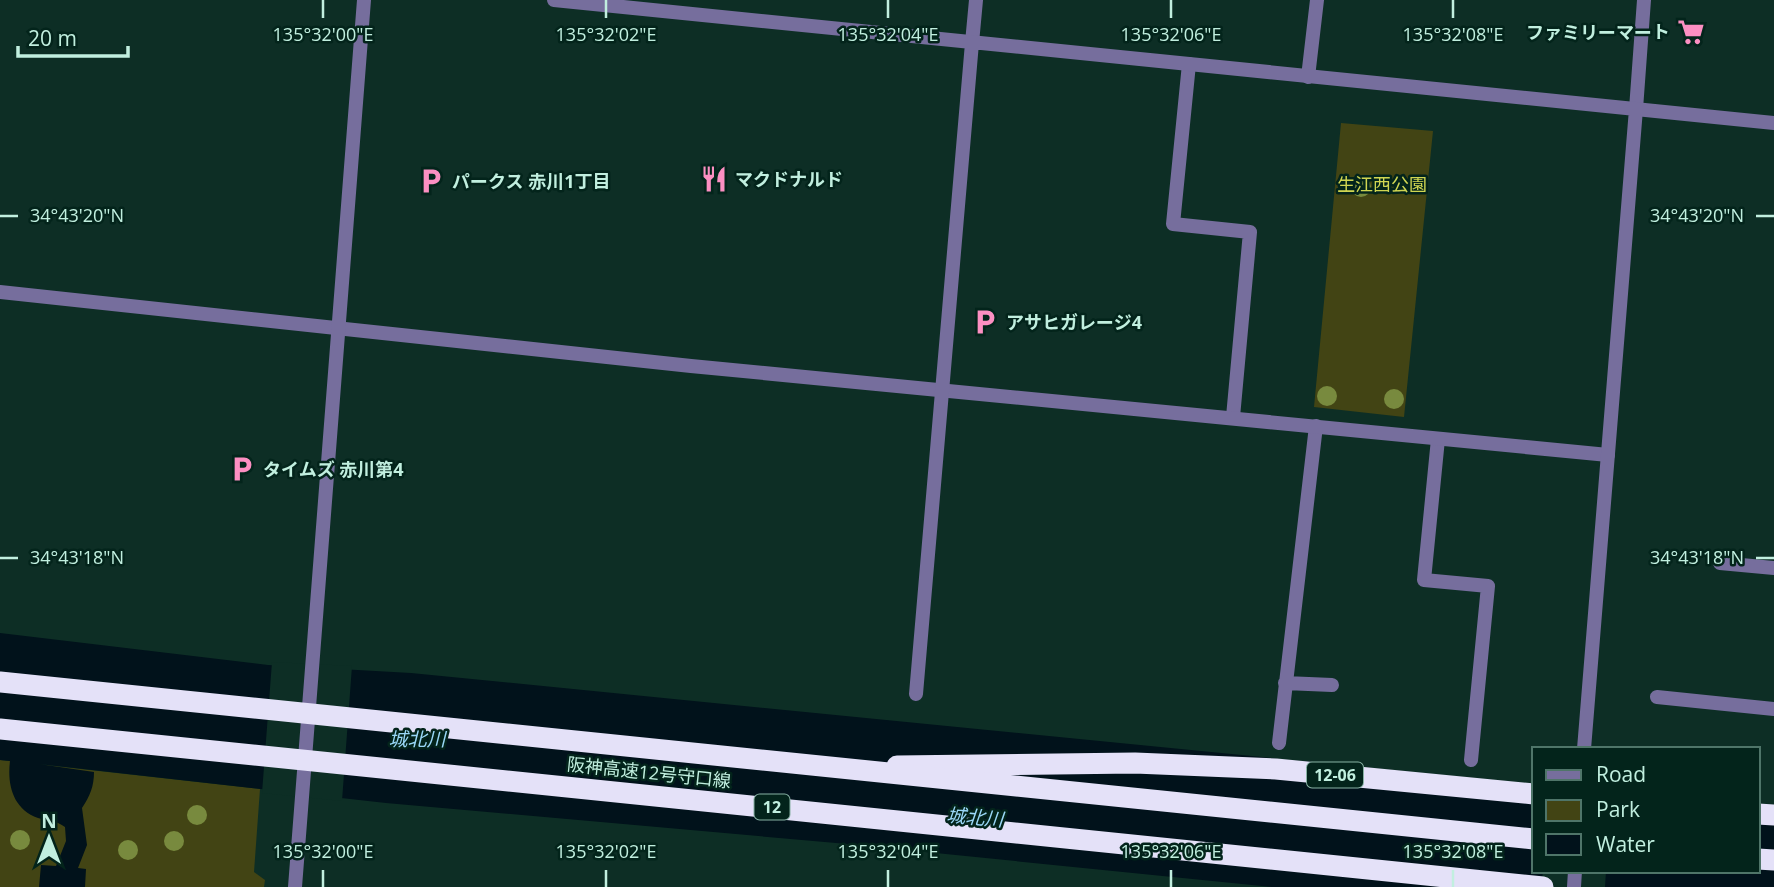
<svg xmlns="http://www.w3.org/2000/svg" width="1774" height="887" viewBox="0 0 1774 887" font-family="'Open Sans','Noto Sans JP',sans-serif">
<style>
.green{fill:#424414}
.water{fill:#01121b}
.pier{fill:#0d2e25}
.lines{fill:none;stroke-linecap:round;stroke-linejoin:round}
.service{stroke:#766e9d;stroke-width:14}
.minor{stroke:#766e9d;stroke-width:14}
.tertiary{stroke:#766e9d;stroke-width:14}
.motorway{stroke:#e4e1f8;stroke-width:21}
.motorway-bridge{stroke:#e4e1f8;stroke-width:21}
.tree{fill:#788a3e}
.ticks{fill:none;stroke:#c1efdf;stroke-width:2.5}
.labels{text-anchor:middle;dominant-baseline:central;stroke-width:5;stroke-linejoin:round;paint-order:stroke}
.shield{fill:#03241b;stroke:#88b2a4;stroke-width:2}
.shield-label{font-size:16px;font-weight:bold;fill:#c1efdf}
.poi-label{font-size:18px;font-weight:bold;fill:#c1efdf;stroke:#03241b;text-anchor:start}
.park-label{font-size:18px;fill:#d0d652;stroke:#03241b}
.street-label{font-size:18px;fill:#c1efdf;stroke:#03241b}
.water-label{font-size:19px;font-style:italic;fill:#9ad7f7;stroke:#03241b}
.ticks-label{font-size:18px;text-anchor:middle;fill:#c1efdf;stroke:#03241b;stroke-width:5;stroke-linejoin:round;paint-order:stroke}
</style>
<rect width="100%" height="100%" fill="#0d2e25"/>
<path class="green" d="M 1341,123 L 1433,131 L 1404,417 L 1314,407 Z
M 0,760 L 260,789 L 254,872 L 265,880 L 264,887 L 0,887 Z"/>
<path class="water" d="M 0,633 L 268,665 L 411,673 L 1534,784 L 1534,871 L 1758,871 L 1758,808 L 1774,810 L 1774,887 L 1272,887 L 836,843 L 386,803 L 39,764 L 94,772 C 94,786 90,796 82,808 L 87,845 L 78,868 L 86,869 L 85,887 L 39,887 L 41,865 L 56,866 L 66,841 L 65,827 C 55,820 49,821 38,818 C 13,809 7,785 10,761 L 0,760 Z"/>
<path class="pier" d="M 272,662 L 352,666 L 342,801 L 262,793 Z
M 1543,871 L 1606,871 L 1605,887 L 1541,887 Z"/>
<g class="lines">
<path class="service" d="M 1189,64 L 1173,224 L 1250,232 L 1233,417
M 1438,439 L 1424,580 L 1488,586 L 1471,760
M 1720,563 L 1774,568
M 1285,683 L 1332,685
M 1657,697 L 1774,709
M 1279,743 L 1316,426"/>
<path class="minor" d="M 972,43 L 976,0
M 1308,77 L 1317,0
M 1636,109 L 1644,0
M 0,292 L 691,366 L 1608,455"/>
<path class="tertiary" d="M 554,0 L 1774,123
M 916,694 L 972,43
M 1584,749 L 1636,109
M 295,887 L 364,0
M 1574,887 L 1575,871"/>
<path class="motorway" d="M 897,766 L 1135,763 L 1276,769 L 1534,794
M 1758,814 L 1774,815
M 1758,859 L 1774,860"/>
<path class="motorway-bridge" d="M 0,682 L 1534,839
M 0,729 L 1543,887"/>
</g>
<g class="tree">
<circle cx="1361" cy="187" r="10"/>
<circle cx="1327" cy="396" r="10"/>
<circle cx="1394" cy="399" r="10"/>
<circle cx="197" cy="815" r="10"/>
<circle cx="20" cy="840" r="10"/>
<circle cx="174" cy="841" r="10"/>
<circle cx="128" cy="850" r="10"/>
</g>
<path class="ticks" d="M 323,0 L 323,18M 606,0 L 606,18M 888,0 L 888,18M 1171,0 L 1171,18M 1453,0 L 1453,18M 0,216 L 18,216M 1756,216 L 1774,216M 0,558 L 18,558M 1756,558 L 1774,558M 323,870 L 323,887M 606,870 L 606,887M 888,870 L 888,887M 1171,870 L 1171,887M 1453,870 L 1453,887"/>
<defs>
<g id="supermarket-bare" transform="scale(2.1)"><path d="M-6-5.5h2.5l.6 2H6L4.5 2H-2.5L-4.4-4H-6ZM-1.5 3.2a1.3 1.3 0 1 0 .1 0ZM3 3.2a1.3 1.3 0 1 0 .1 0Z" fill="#fc8fc2" stroke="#03241b" stroke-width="2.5" paint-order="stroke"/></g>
<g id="restaurant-bare" transform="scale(2.1)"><path d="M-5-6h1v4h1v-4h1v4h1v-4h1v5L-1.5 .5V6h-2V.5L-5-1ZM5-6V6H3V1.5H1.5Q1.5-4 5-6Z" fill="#fc8fc2" stroke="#03241b" stroke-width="2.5" paint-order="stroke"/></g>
<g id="parking-bare" transform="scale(2.1)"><path d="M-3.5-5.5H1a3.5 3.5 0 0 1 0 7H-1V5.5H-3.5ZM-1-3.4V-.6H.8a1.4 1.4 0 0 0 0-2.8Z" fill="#fc8fc2" stroke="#03241b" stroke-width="2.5" paint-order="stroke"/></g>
</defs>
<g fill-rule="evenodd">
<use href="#supermarket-bare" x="1691" y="32"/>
<use href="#restaurant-bare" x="714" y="179"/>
<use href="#parking-bare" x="431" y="181"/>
<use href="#parking-bare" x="985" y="322"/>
<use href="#parking-bare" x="242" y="469"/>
</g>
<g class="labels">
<g class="shield">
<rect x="1307" y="762.5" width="56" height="25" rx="5"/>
<rect x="754.5" y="794.5" width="35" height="25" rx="5"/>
</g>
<g class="shield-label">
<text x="1335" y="775">12-06</text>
<text x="772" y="807">12</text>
</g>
<g class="poi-label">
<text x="1670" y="32" text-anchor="end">ファミリーマート</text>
<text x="735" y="179">マクドナルド</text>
<text x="452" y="181">パークス 赤川1丁目</text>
<text x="1006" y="322">アサヒガレージ4</text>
<text x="263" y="469">タイムズ 赤川第4</text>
</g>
<g class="park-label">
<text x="1382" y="184">生江西公園</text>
</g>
<g class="street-label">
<text transform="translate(649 772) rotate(6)">阪神高速12号守口線</text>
</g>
<g class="water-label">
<text x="417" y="739">城北川</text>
<text transform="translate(975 817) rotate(5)">城北川</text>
</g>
</g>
<g class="ticks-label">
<text x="323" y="41">135°32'00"E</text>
<text x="606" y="41">135°32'02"E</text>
<text x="888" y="41">135°32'04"E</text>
<text x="1171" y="41">135°32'06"E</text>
<text x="1453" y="41">135°32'08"E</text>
<text x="77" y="222">34°43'20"N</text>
<text x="1697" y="222">34°43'20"N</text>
<text x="77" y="564">34°43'18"N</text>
<text x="1697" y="564">34°43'18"N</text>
<text x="323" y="858">135°32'00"E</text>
<text x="606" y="858">135°32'02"E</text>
<text x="888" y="858">135°32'04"E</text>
<text x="1171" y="858">135°32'06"E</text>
<text x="1453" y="858">135°32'08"E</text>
</g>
<rect x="1532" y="747" width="228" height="126" fill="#03241b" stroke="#4f7569" stroke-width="2"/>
<rect x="1546" y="770" width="35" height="10" fill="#766e9d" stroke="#4f7569" stroke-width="2"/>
<text x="1596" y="782" font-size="21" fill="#c1efdf">Road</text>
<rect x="1546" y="800" width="35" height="21" fill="#424414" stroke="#4f7569" stroke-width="2"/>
<text x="1596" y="817" font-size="21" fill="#c1efdf">Park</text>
<rect x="1546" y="834" width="35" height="21" fill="#01121b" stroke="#4f7569" stroke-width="2"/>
<text x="1596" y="852" font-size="21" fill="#c1efdf">Water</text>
<g transform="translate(49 838)" stroke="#03241b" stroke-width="5" paint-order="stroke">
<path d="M0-5L12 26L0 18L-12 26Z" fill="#c1efdf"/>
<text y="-10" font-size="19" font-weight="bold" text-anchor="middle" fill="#c1efdf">N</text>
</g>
<path d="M18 46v10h110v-10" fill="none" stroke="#c1efdf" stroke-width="3.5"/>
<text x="28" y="46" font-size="21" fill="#c1efdf" stroke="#03241b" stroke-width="5" paint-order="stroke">20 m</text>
</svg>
